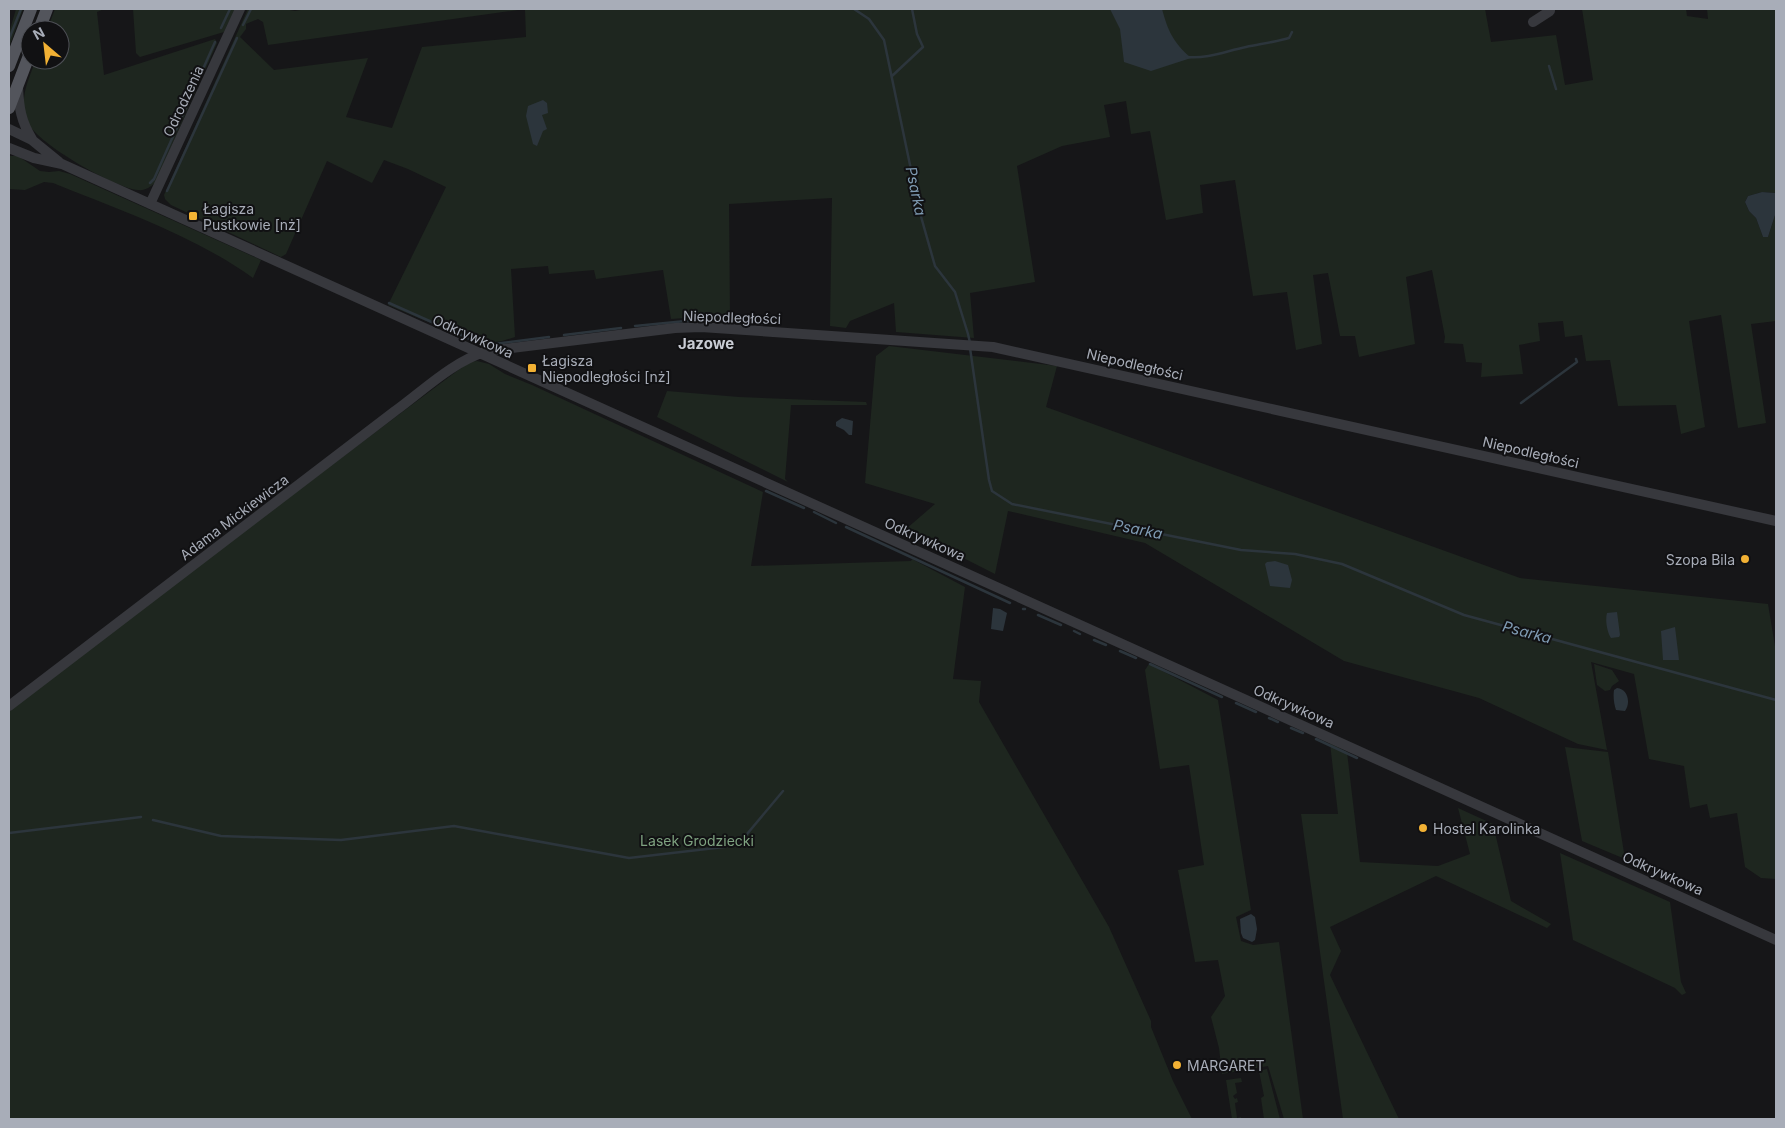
<svg xmlns="http://www.w3.org/2000/svg" width="1785" height="1128" viewBox="0 0 1785 1128" font-family="Inter,sans-serif">
<style>
.green{fill:#1e261f;fill-rule:evenodd}
.water{fill:#2c353c}
.lines{fill:none;stroke-linecap:round;stroke-linejoin:round}
.stream{stroke:#2c353c;stroke-width:2.5}
.minor{stroke:#37383d;stroke-width:10}
.major{stroke:#53555c;stroke-width:12}
.poi-dot{fill:#f2b134;stroke:#111113;stroke-width:2}
.labels{text-anchor:middle;dominant-baseline:central;stroke-width:4;stroke-linejoin:round;paint-order:stroke}
.street-label{font-size:14px;fill:#a8adb8;stroke:#111113}
.poi-label{font-size:14px;fill:#a8adb8;stroke:#111113;text-anchor:start}
.park-label{font-size:14px;fill:#7fa381;stroke:#111113}
.water-label{font-size:15px;font-style:italic;fill:#7f9bb3;stroke:#111113}
.neighbourhood-label{font-size:15px;font-weight:bold;fill:#c9ccd4;stroke:#111113}
</style>
<rect width="100%" height="100%" fill="#161618"/>
<path class="green" d="M 16,9 L 23,9 L 9,47 L 9,33 Z
M 55,9 L 104,9 L 97,12 L 104,75 L 215,39 L 217,43 L 155,183 C 150,187 145,191 138,190 C 115,188 38,144 28,123 C 18,101 28,80 36,60 L 60,60 L 60,30 L 47,30 Z
M 133,9 L 235,9 L 224,32 L 140,57 L 136,53 Z
M 248,9 L 284,9 L 295,11 L 306,9 L 354,10 L 367,9 L 1485,9 L 1491,42 L 1556,35 L 1565,85 L 1593,80 L 1582,9 L 1686,9 L 1687,16 L 1708,19 L 1707,9 L 1776,9 L 1776,193 L 1762,192 L 1748,196 L 1745,202 L 1749,211 L 1756,218 L 1763,237 L 1768,237 L 1776,212 L 1776,321 L 1751,324 L 1766,423 L 1738,428 L 1721,315 L 1689,321 L 1705,427 L 1681,434 L 1676,405 L 1618,406 L 1610,360 L 1586,361 L 1582,335 L 1565,337 L 1563,321 L 1538,323 L 1540,341 L 1519,345 L 1523,374 L 1481,377 L 1482,363 L 1466,362 L 1463,344 L 1444,343 L 1445,337 L 1432,270 L 1406,277 L 1415,344 L 1359,357 L 1355,336 L 1340,336 L 1328,273 L 1313,275 L 1322,344 L 1296,350 L 1287,292 L 1253,296 L 1235,180 L 1200,185 L 1203,213 L 1166,220 L 1150,131 L 1131,134 L 1126,101 L 1104,105 L 1110,137 L 1062,146 L 1017,166 L 1035,282 L 970,293 L 974,338 L 896,332 L 894,303 L 850,321 L 846,328 L 830,326 L 832,198 L 729,204 L 730,317 L 698,317 L 671,319 L 663,270 L 596,279 L 594,270 L 549,274 L 548,266 L 511,269 L 515,337 L 502,341 L 481,344 L 388,305 L 446,187 L 408,169 L 384,160 L 372,183 L 327,161 L 286,254 L 281,257 L 171,205 L 165,199 L 164,195 ZM 525,9 L 526,37 L 422,47 L 392,128 L 346,117 L 368,58 L 274,70 L 240,37 L 246,29 L 246,24 L 258,19 L 263,22 L 268,45 Z
M 9,156 L 18,156 L 40,171 L 49,172 L 59,171 L 70,174 L 261,260 L 253,278 C 193,235 122,211 53,183 L 44,182 L 25,190 L 9,189 Z
M 889,346 L 1057,366 L 1046,407 L 1520,578 L 1768,604 L 1776,652 L 1776,879 L 1761,878 L 1745,867 L 1737,813 L 1710,818 L 1707,804 L 1690,808 L 1684,766 L 1649,759 L 1634,674 L 1591,662 L 1607,750 L 1578,744 L 1479,698 L 1344,661 L 1145,543 L 1008,511 L 995,574 L 906,529 L 935,504 L 865,483 L 876,356 Z
M 477,361 L 489,364 L 505,374 L 532,385 L 763,492 L 751,566 L 911,561 L 912,559 L 965,587 L 953,679 L 981,681 L 979,702 L 1109,927 L 1151,1021 L 1151,1027 L 1173,1081 L 1192,1119 L 9,1119 L 9,711 L 136,612 L 457,371 L 470,362 Z
M 667,391 L 739,397 L 866,402 L 867,405 L 791,405 L 785,479 L 788,482 L 657,417 Z
M 1149,664 L 1218,700 L 1251,910 L 1236,917 L 1241,941 L 1253,945 L 1279,942 L 1303,1119 L 1284,1119 L 1268,1066 L 1222,1074 L 1219,1048 L 1211,1017 L 1225,996 L 1218,960 L 1195,962 L 1178,870 L 1204,865 L 1189,765 L 1160,769 L 1145,670 Z
M 1594,664 L 1612,670 L 1619,681 L 1612,686 L 1610,690 L 1605,691 L 1597,685 Z
M 1330,743 L 1347,752 L 1360,862 L 1438,866 L 1470,854 L 1458,808 L 1493,824 L 1511,901 L 1551,924 L 1547,928 L 1436,876 L 1330,927 L 1341,951 L 1330,975 L 1399,1119 L 1343,1119 L 1301,814 L 1338,814 Z
M 1565,747 L 1608,752 L 1625,859 L 1582,841 Z
M 1560,853 L 1670,902 L 1681,982 L 1686,993 L 1682,995 L 1675,988 L 1573,940 Z
M 1267,1069 L 1280,1119 L 1264,1119 L 1261,1098 L 1264,1096 L 1259,1071 Z
M 1241,1078 L 1242,1082 L 1235,1083 L 1237,1093 L 1233,1096 L 1235,1099 L 1237,1098 L 1238,1102 L 1235,1103 L 1237,1118 L 1241,1117 L 1241,1119 L 1232,1119 L 1226,1080 Z"/>
<path class="water" d="M 1110,9 L 1162,9 C 1168,31 1173,42 1191,58 L 1151,71 L 1124,62 L 1120,29 Z
M 543,100 L 547,103 L 548,113 L 542,115 L 547,129 L 543,131 L 537,146 L 533,144 L 526,116 L 528,106 Z
M 1762,192 L 1776,193 L 1776,212 L 1768,237 L 1763,237 L 1756,218 L 1749,211 L 1745,202 L 1748,196 Z
M 842,418 L 853,421 L 852,435 L 849,435 L 844,430 L 836,426 L 836,422 Z
M 1275,561 L 1288,565 L 1292,580 L 1290,588 L 1270,586 L 1265,564 L 1267,562 Z
M 993,608 L 1000,609 L 1007,613 L 1003,631 L 991,629 Z
M 1617,612 L 1620,635 L 1619,637 L 1611,638 C 1607,632 1605,620 1607,613 Z
M 1675,627 L 1679,660 L 1663,660 L 1661,631 Z
M 1617,688 C 1628,689 1631,703 1625,711 L 1616,710 C 1614,704 1613,697 1614,690 Z
M 1251,914 L 1255,917 L 1257,929 L 1255,940 L 1252,942 L 1243,938 L 1241,933 L 1240,919 Z"/>
<g class="lines">
<path class="stream" d="M 854,9 L 869,19 L 884,40 L 920,213 L 935,266 L 955,292 L 968,334 L 970,343
M 243,25 L 251,9
M 221,28 L 230,9
M 9,39 L 21,9
M 1187,57 C 1208,59 1226,51 1246,47 C 1260,44 1275,42 1289,38 L 1292,32
M 1549,66 L 1556,89
M 892,76 L 923,47 L 917,34 L 912,9
M 150,183 L 154,179 L 215,42
M 167,191 L 237,38
M 389,303 L 479,343 L 494,344 L 549,337
M 635,326 L 706,319 L 776,324
M 564,335 L 621,328
M 970,348 L 989,480 L 992,491 L 1012,504 L 1241,550 L 1295,554 L 1342,564 L 1464,615 L 1776,700
M 1521,403 L 1577,362 L 1576,359
M 766,491 L 804,508
M 814,512 L 836,523
M 846,527 L 1010,603
M 1023,609 L 1025,609
M 1038,615 L 1061,625
M 1074,631 L 1080,634
M 1094,640 L 1106,645
M 1120,651 L 1136,658
M 1150,664 L 1222,697
M 1236,703 L 1256,712
M 1269,718 L 1278,722
M 1291,728 L 1303,733
M 1316,739 L 1357,758
M 153,820 L 221,836 L 341,840 L 454,826 L 629,858 L 724,847 L 742,840 L 783,791
M 9,833 L 141,817"/>
<path class="minor" d="M 1533,22 L 1550,11 L 1550,9
M 18,87 C 19,108 21,121 32,139
M 9,129 L 32,140 L 59,162
M 9,148 L 34,158 L 62,164 L 126,193 L 1776,940
M 150,204 L 240,9
M 9,706 L 395,411 C 424,390 452,362 487,351 L 675,328 L 701,327 L 993,347 L 1776,521"/>
<path class="major" d="M 39,30 L 47,9
M 9,66 L 31,9
M 9,108 L 30,53"/>
</g>
<g class="poi-dot">
<rect x="188" y="211" width="10" height="10" rx="2.5"/>
<rect x="527" y="363" width="10" height="10" rx="2.5"/>
<circle cx="1745" cy="559" r="5"/>
<circle cx="1423" cy="828" r="5"/>
<circle cx="1177" cy="1065" r="5"/>
</g>
<g class="labels">
<g class="street-label">
<text transform="translate(183 101) rotate(-65)">Odrodzenia</text>
<text transform="translate(732 317) rotate(2)">Niepodległości</text>
<text transform="translate(473 336) rotate(24)">Odkrywkowa</text>
<text transform="translate(1135 364) rotate(13)">Niepodległości</text>
<text transform="translate(1531 452) rotate(13)">Niepodległości</text>
<text transform="translate(234 517) rotate(-37)">Adama Mickiewicza</text>
<text transform="translate(925 539) rotate(24)">Odkrywkowa</text>
<text transform="translate(1294 706) rotate(24)">Odkrywkowa</text>
<text transform="translate(1663 873) rotate(24)">Odkrywkowa</text>
</g>
<g class="poi-label">
<text x="203" y="208">Łagisza<tspan x="203" dy="16">Pustkowie [nż]</tspan></text>
<text x="542" y="360">Łagisza<tspan x="542" dy="16">Niepodległości [nż]</tspan></text>
<text x="1735" y="559" text-anchor="end">Szopa Bila</text>
<text x="1433" y="828">Hostel Karolinka</text>
<text x="1187" y="1065">MARGARET</text>
</g>
<g class="park-label">
<text x="697" y="840">Lasek Grodziecki</text>
</g>
<g class="water-label">
<text transform="translate(916 191) rotate(78)">Psarka</text>
<text transform="translate(1138 529) rotate(11)">Psarka</text>
<text transform="translate(1527 632) rotate(15)">Psarka</text>
</g>
<g class="neighbourhood-label">
<text x="706" y="343">Jazowe</text>
</g>
</g>
<rect width="1785" height="1128" fill="none" stroke="#a8adb8" stroke-width="20"/>
<g transform="translate(45 45) rotate(332)"><circle r="24" fill="#111113" stroke="#4d4f55"/>
<path d="M0-4L9 19L0 12L-9 19Z" fill="#f2b134"/>
<text y="-8" font-size="14" font-weight="bold" text-anchor="middle" fill="#a8adb8">N</text>
</g>
</svg>
